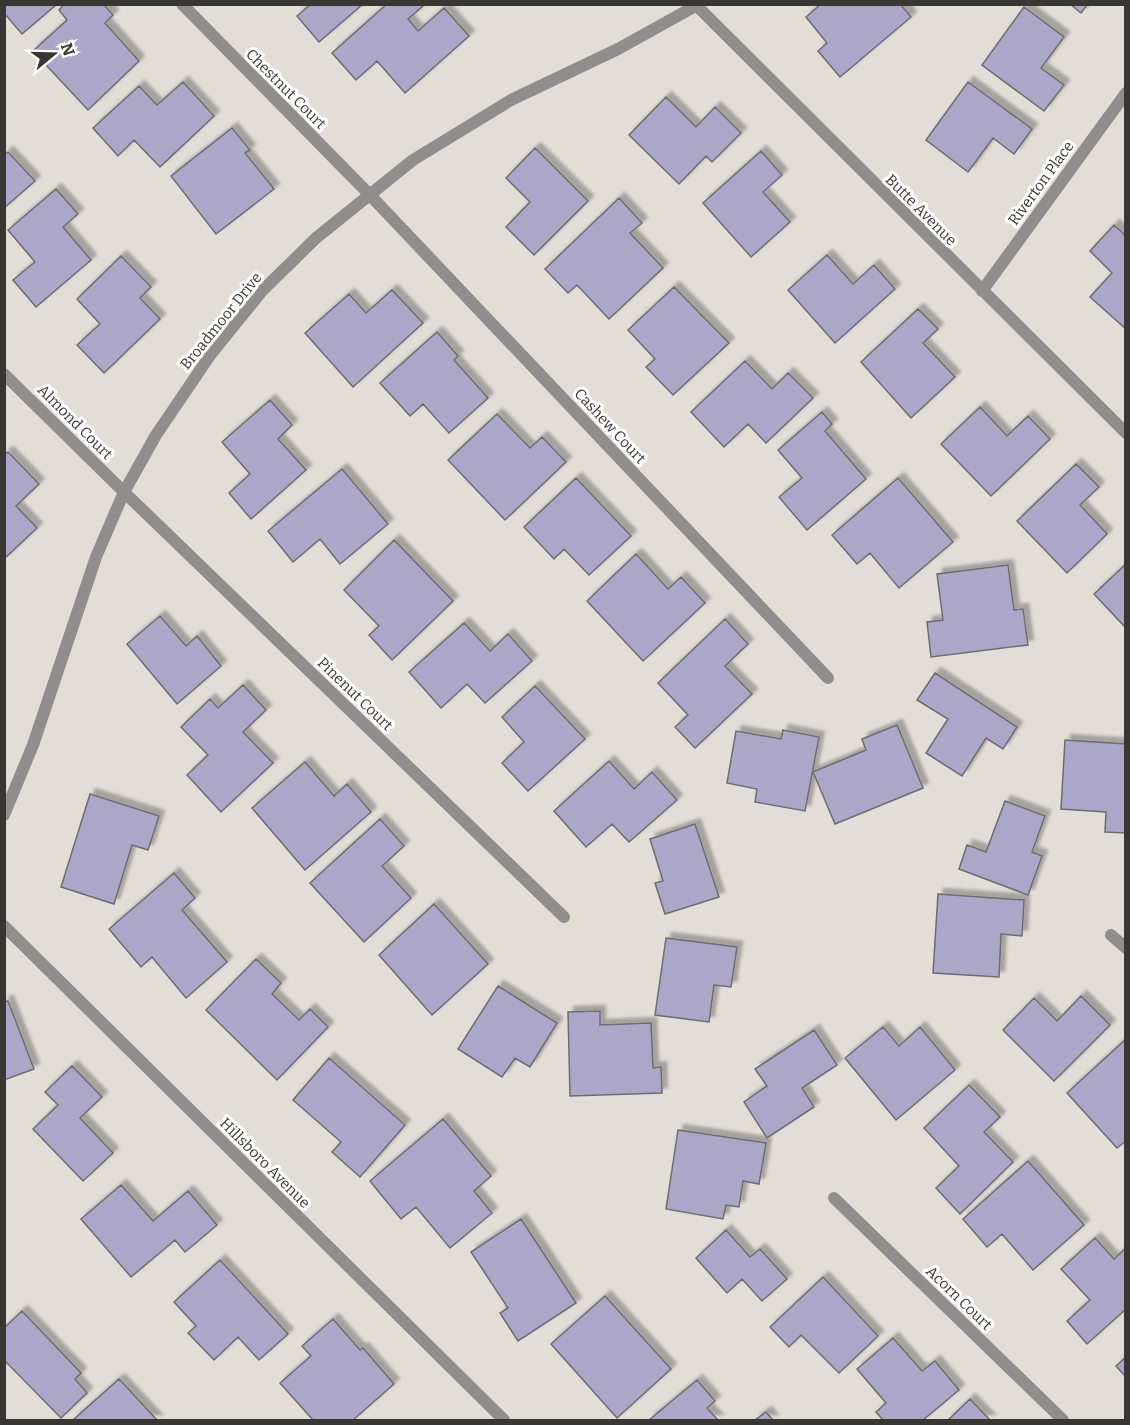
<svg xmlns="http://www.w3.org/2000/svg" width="1130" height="1425" viewBox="0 0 1130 1425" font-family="Bitter,serif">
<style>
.building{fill:#aca7c8;stroke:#6c6c72;stroke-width:1.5;filter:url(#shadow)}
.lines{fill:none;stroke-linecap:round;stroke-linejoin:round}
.minor{stroke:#908d8c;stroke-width:12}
.tertiary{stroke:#908d8c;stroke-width:12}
.labels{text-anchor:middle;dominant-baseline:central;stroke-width:6;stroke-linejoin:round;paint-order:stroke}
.street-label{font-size:15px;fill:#393734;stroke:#fff}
</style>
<defs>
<filter id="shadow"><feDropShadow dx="5.5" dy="-5.5" stdDeviation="1.5" flood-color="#0004"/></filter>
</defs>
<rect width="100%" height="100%" fill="#e3ddd8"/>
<path class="building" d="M 4,4 L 57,4 L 22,34 L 4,13 Z
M 64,4 L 103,4 L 113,15 L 105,23 L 139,61 L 88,110 L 33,51 L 67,20 L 59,10 Z
M 311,4 L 363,4 L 319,42 L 297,16 Z
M 387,4 L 422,4 L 423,6 L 408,19 L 418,31 L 444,8 L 469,36 L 405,93 L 377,61 L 356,80 L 332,53 Z
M 821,4 L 900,4 L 911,17 L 840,77 L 818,51 L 827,43 L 806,17 Z
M 1070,4 L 1088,4 L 1081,13 Z
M 1024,7 L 1064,37 L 1041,68 L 1064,85 L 1044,111 L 982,65 Z
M 183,82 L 214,116 L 160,167 L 134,140 L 118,156 L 93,128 L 139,86 L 157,105 Z
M 968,82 L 1032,129 L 1014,154 L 993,138 L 968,172 L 926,140 Z
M 666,97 L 696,127 L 715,107 L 741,133 L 712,162 L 706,156 L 679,184 L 629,135 Z
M 232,128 L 250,150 L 245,153 L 274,189 L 216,234 L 171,176 Z
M 535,148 L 588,201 L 534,255 L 506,227 L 530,202 L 506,178 Z
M 761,151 L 782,175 L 763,192 L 790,222 L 751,257 L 703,203 Z
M 8,152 L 35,181 L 4,208 L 4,155 Z
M 56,189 L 78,214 L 63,227 L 91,260 L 36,307 L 13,280 L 35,262 L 8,230 Z
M 619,198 L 642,223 L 630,233 L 663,268 L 609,319 L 577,285 L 568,293 L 545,269 Z
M 1114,225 L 1126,236 L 1126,329 L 1090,297 L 1112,273 L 1090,251 Z
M 827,255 L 853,284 L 874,265 L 895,289 L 835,343 L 788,290 Z
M 121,256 L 151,287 L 140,298 L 160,319 L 104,373 L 77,345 L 100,324 L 77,299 Z
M 674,287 L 729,343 L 673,395 L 646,367 L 655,359 L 628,330 Z
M 392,290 L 423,323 L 353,387 L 305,333 L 349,294 L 366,313 Z
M 918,309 L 938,329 L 923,343 L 955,377 L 911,418 L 861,362 Z
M 437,332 L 458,356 L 454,360 L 488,398 L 449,433 L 423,404 L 410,416 L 380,383 Z
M 745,361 L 772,389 L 788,373 L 813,398 L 766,443 L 748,424 L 724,447 L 691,412 Z
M 270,400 L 292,425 L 278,439 L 306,470 L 251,519 L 229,493 L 250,474 L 222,442 Z
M 980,407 L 1007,436 L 1028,416 L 1050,439 L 991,496 L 941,444 Z
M 822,412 L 832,424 L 825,431 L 866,479 L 807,530 L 779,497 L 802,478 L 778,450 Z
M 497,414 L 530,448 L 542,437 L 566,462 L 505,520 L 448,460 Z
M 8,452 L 39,484 L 16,506 L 37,528 L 4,559 L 4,455 Z
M 1076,464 L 1099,487 L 1080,505 L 1107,534 L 1067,573 L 1017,521 Z
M 342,469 L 388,524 L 340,564 L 320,539 L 293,562 L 268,531 Z
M 576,478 L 631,536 L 589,575 L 564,549 L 554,559 L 524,527 Z
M 898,478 L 953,542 L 899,588 L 870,553 L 857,564 L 832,535 Z
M 394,540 L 453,601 L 392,660 L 369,635 L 379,626 L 344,590 Z
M 636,554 L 668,589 L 681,577 L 705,603 L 643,661 L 587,601 Z
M 1126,564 L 1126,628 L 1094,594 Z
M 1008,565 L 1014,610 L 1023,609 L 1028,645 L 931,657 L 927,622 L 943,620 L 937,574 Z
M 160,616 L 186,646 L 197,636 L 221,666 L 177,704 L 127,644 Z
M 725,619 L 748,644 L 725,666 L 752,694 L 695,748 L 675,727 L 688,715 L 658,683 Z
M 464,623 L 490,651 L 508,634 L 532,661 L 485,703 L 467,684 L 441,708 L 409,672 Z
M 935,673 L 1017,727 L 1003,749 L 986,738 L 962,776 L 926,753 L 948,719 L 917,700 Z
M 243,685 L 266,710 L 243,732 L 273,763 L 221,812 L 187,775 L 208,755 L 181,727 L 210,699 L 218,708 Z
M 535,686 L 585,739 L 528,791 L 502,763 L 524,742 L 502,717 Z
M 897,725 L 923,788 L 835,824 L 813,772 L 866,750 L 862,739 Z
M 783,730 L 819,737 L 805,811 L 755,802 L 757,789 L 727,783 L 736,731 L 781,739 Z
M 1065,740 L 1126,744 L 1126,833 L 1105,832 L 1106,812 L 1061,809 Z
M 609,761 L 634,789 L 652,772 L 677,800 L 629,842 L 612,824 L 586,847 L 554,811 Z
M 305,762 L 334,796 L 347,784 L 371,812 L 305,870 L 252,808 Z
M 90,794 L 159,816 L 148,850 L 132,845 L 114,904 L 61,887 Z
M 1005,801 L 1045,816 L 1032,852 L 1042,856 L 1028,895 L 959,869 L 967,845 L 986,852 Z
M 380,819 L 404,846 L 382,866 L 411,898 L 364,942 L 310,883 Z
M 695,824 L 719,897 L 665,914 L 655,883 L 663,881 L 650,839 Z
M 174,873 L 195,898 L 182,910 L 227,962 L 186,998 L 152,957 L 141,967 L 109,929 Z
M 938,894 L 1024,900 L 1022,936 L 1001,934 L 999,977 L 933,973 Z
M 434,904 L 488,964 L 432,1015 L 379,955 Z
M 666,938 L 737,947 L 731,987 L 714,985 L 709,1022 L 655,1015 Z
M 256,959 L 281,983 L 272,994 L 299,1020 L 310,1009 L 328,1027 L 277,1080 L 206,1010 Z
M 498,986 L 557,1023 L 530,1067 L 515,1058 L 502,1077 L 458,1049 Z
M 1081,996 L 1110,1025 L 1054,1081 L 1003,1030 L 1034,998 L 1057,1021 Z
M 8,1001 L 34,1069 L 4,1080 L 4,1002 Z
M 600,1011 L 600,1025 L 651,1023 L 653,1068 L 661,1067 L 662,1093 L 570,1096 L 568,1012 Z
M 883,1027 L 899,1046 L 920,1027 L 955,1070 L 896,1120 L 845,1058 Z
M 814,1030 L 837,1065 L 802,1088 L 814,1107 L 767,1138 L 744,1102 L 767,1086 L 755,1069 Z
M 1126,1039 L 1126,1141 L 1117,1148 L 1067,1093 Z
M 329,1058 L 405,1125 L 360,1177 L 332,1152 L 341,1142 L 293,1100 Z
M 72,1066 L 102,1097 L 80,1118 L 113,1153 L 83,1181 L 33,1129 L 58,1105 L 45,1092 Z
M 969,1085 L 1000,1117 L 984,1132 L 1013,1162 L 960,1214 L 936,1188 L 959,1166 L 924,1128 Z
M 443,1119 L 491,1176 L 474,1191 L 492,1213 L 450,1248 L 416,1207 L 401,1219 L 370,1181 Z
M 678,1130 L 766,1143 L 759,1184 L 743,1181 L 739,1207 L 726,1205 L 723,1219 L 666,1209 Z
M 1028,1161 L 1084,1225 L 1033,1270 L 1002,1234 L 987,1247 L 963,1219 Z
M 121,1185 L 153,1221 L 188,1191 L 217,1225 L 185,1252 L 175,1240 L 131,1277 L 81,1219 Z
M 521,1219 L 576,1303 L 518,1341 L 500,1313 L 508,1308 L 471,1252 Z
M 726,1230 L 750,1257 L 760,1249 L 787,1279 L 762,1301 L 742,1279 L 727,1293 L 696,1258 Z
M 1095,1238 L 1114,1259 L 1126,1248 L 1126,1309 L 1087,1344 L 1067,1321 L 1090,1300 L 1061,1269 Z
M 220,1260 L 288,1334 L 259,1360 L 238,1337 L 214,1360 L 188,1333 L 196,1326 L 174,1302 Z
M 823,1277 L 878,1336 L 839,1373 L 801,1335 L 789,1347 L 770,1327 Z
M 605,1296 L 671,1369 L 617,1418 L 551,1344 Z
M 22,1311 L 81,1373 L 75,1379 L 87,1393 L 61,1418 L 4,1360 L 4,1328 Z
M 333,1319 L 360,1350 L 363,1348 L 394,1384 L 353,1420 L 313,1420 L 280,1383 L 311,1356 L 302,1346 Z
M 893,1338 L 922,1371 L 935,1361 L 959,1390 L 923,1420 L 883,1420 L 876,1412 L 886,1403 L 857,1369 Z
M 1126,1357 L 1126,1377 L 1116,1366 Z
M 119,1379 L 157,1420 L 73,1420 Z
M 697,1380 L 715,1401 L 707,1408 L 718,1420 L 649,1420 Z
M 970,1399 L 990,1420 L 948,1420 Z
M 766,1412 L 773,1420 L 755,1420 Z"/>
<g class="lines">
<path class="minor" d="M 182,4 L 369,194 L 828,678
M 697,6 L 1126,433
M 982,291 L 1126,93
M 4,374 L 124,492 L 564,917
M 4,926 L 504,1420
M 1111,935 L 1126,948
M 834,1198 L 1063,1420"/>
<path class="tertiary" d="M 4,815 L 33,745 L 96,557 L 124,492 L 156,435 L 211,354 L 262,291 L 316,238 L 413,160 L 511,100 L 618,49 L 699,4"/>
</g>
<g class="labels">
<g class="street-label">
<text transform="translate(286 89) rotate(45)">Chestnut Court</text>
<text transform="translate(1041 183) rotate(-54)">Riverton Place</text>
<text transform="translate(921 210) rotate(45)">Butte Avenue</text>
<text transform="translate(221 321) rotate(-51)">Broadmoor Drive</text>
<text transform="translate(75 422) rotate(45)">Almond Court</text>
<text transform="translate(610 426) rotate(47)">Cashew Court</text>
<text transform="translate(355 694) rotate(44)">Pinenut Court</text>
<text transform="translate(265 1163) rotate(45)">Hillsboro Avenue</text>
<text transform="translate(959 1298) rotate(44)">Acorn Court</text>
</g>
</g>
<rect width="1130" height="1425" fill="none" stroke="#393734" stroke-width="12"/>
<g transform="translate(54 54) rotate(71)" stroke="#ffffff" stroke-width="4.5" paint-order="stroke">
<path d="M0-4.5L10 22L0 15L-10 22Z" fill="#393734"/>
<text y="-9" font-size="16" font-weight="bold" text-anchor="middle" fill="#393734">N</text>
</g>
</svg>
